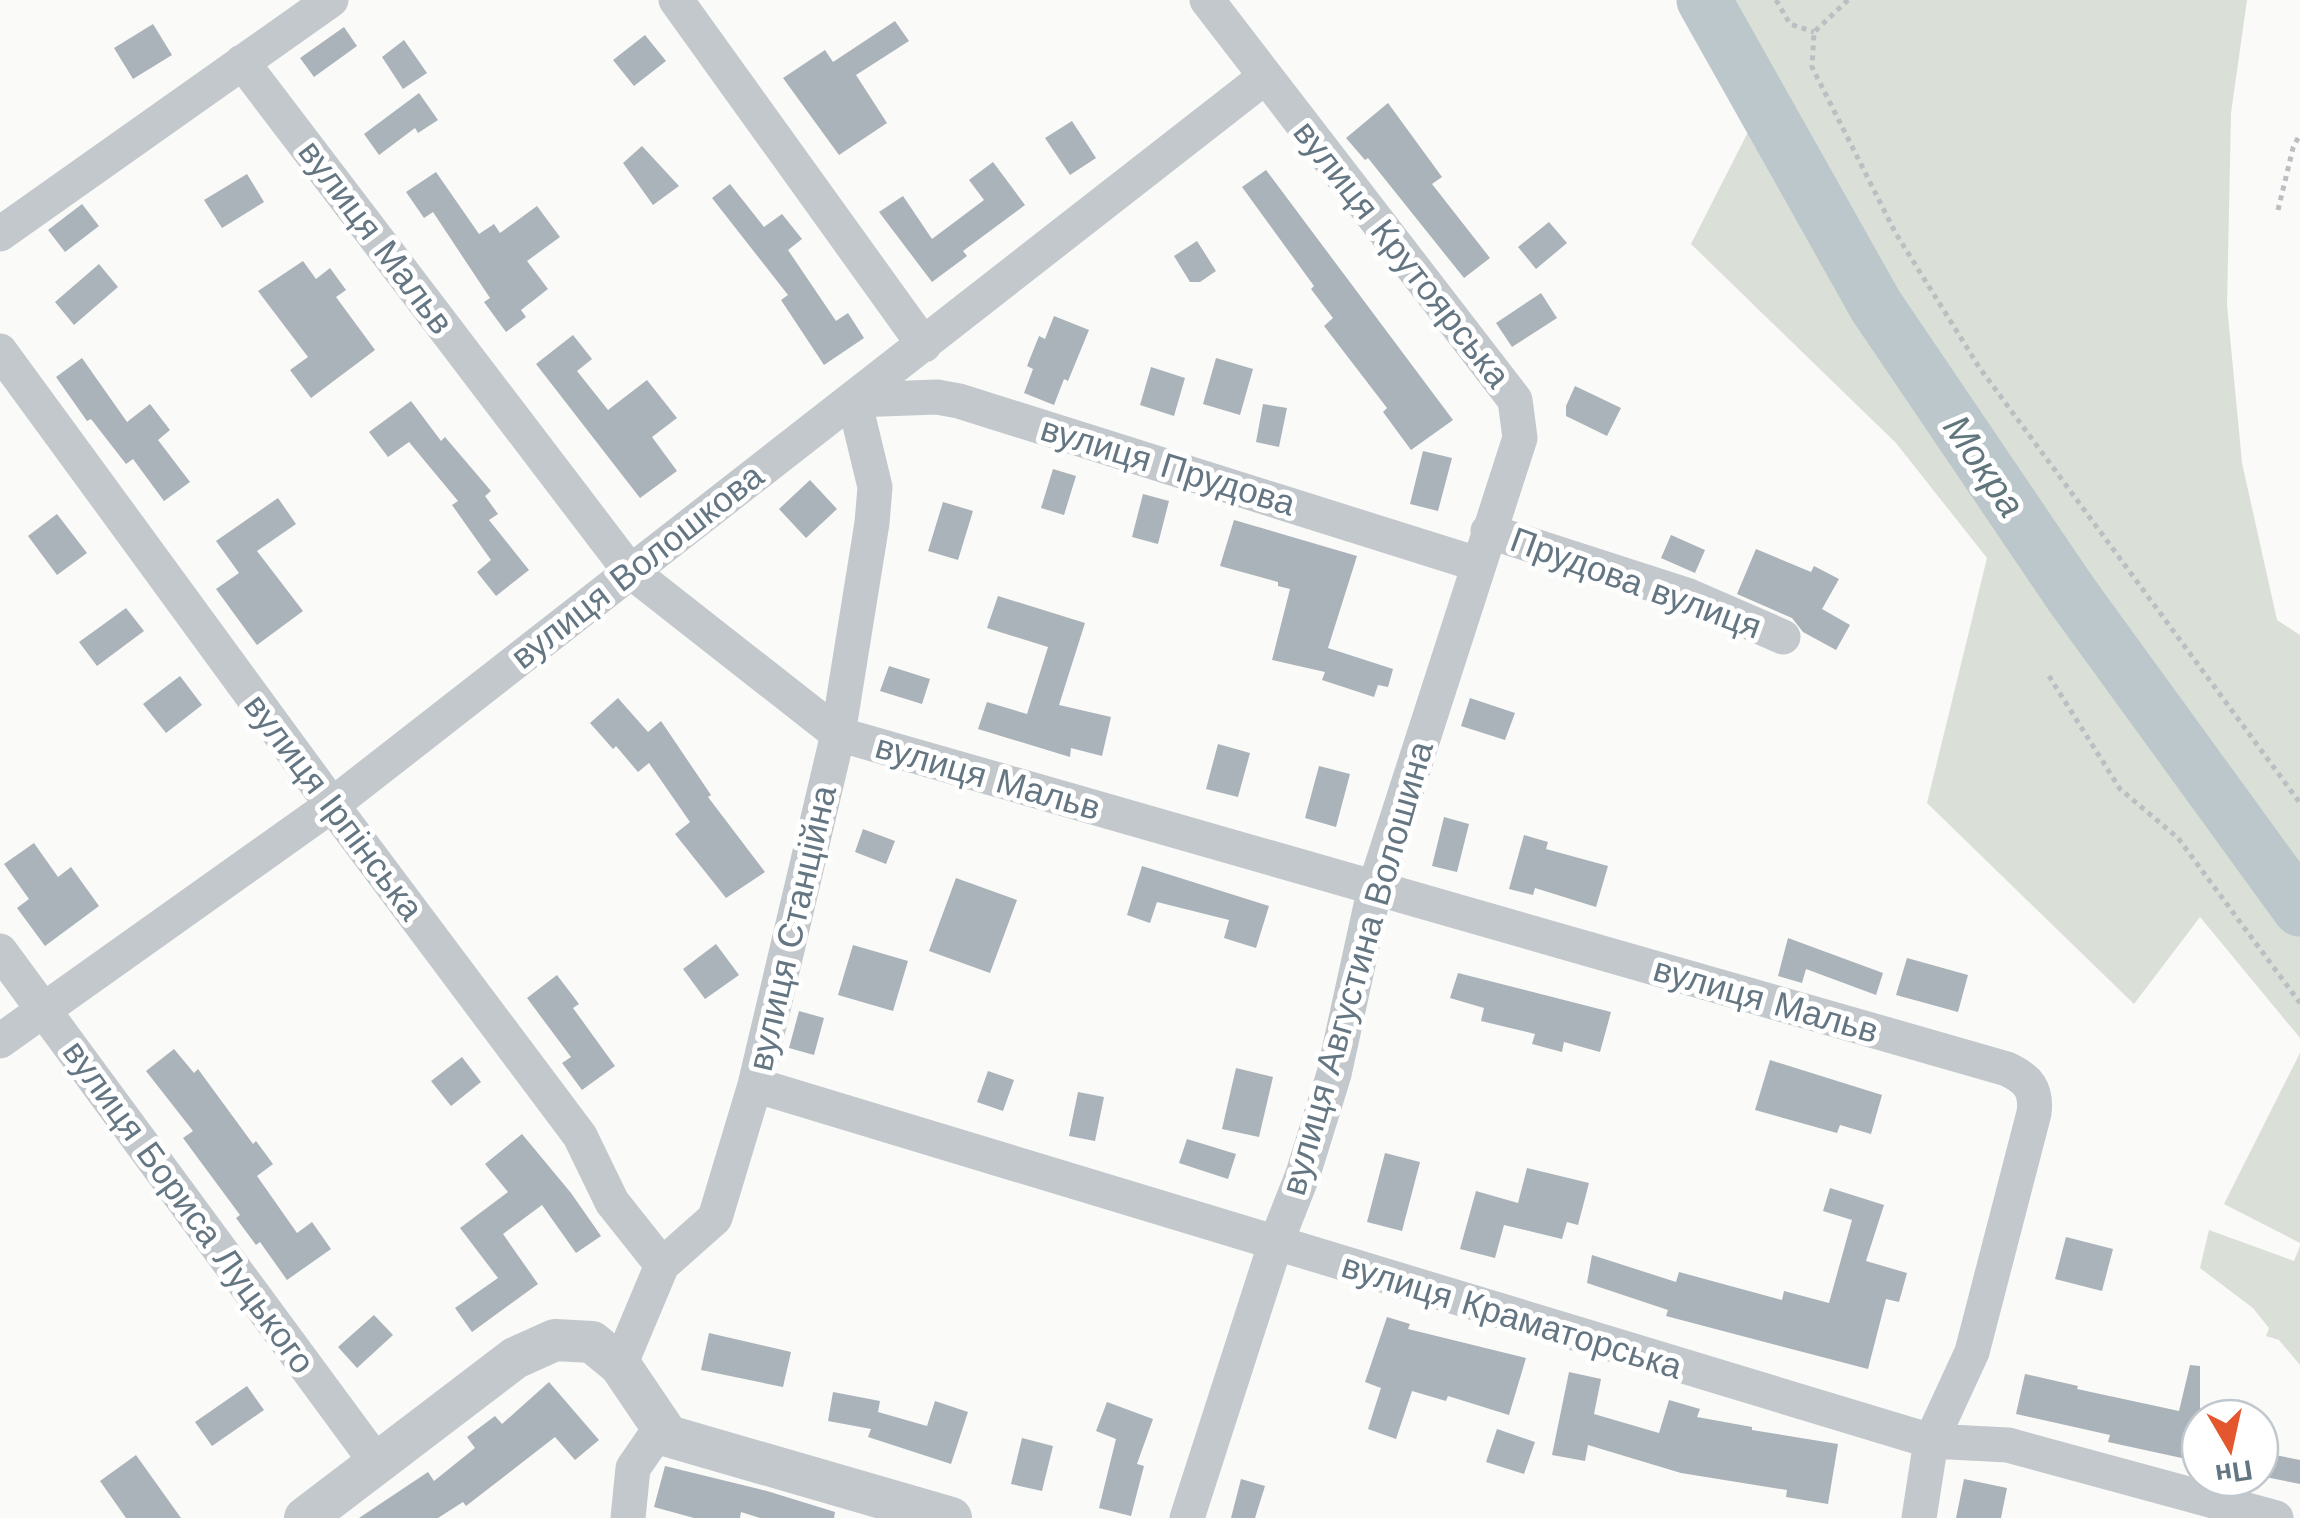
<svg xmlns="http://www.w3.org/2000/svg" width="2300" height="1518" viewBox="0 0 2300 1518" font-family="'Work Sans',sans-serif">
<style>
.green{fill:#dadfd7}
.lines{fill:none;stroke-linecap:round;stroke-linejoin:round}
.river{stroke:#bbc7cb;stroke-width:55}
.building{fill:#aab3b9}
.path{stroke:#bbbfc2;stroke-width:5;stroke-dasharray:5 5;stroke-linecap:butt}
.minor{stroke:#c3c8cc;stroke-width:35}
.tertiary{stroke:#c3c8cc;stroke-width:42}
.labels{text-anchor:middle;dominant-baseline:central;stroke-width:10;stroke-linejoin:round;paint-order:stroke}
.street-label{font-size:35px;fill:#657683;stroke:#fff}
.water-label{font-size:38px;font-style:italic;fill:#60757c;stroke:#fff}
</style>
<rect width="100%" height="100%" fill="#fafaf8"/>
<path class="green" d="M 1732,0 L 2247,0 L 2231,113 L 2227,305 L 2242,463 L 2277,620 L 2300,635 L 2300,1038 L 2200,917 L 2134,1004 L 1927,803 L 1987,558 L 1896,443 L 1691,244 L 1775,79 Z
M 2300,1053 L 2300,1243 L 2224,1204 Z
M 2209,1230 L 2294,1261 L 2300,1246 L 2300,1365 L 2279,1340 L 2266,1336 L 2269,1328 L 2253,1308 L 2200,1268 Z"/>
<g class="lines">
<path class="river" d="M 1704,0 L 1876,306 L 2071,594 L 2300,909"/>
</g>
<path class="building" d="M 895,21 L 909,41 L 856,75 L 887,123 L 839,155 L 783,78 L 825,50 L 833,62 Z
M 153,24 L 172,55 L 133,79 L 114,48 Z
M 344,27 L 357,46 L 314,77 L 300,58 Z
M 645,35 L 666,61 L 634,86 L 613,60 Z
M 404,40 L 427,73 L 403,89 L 382,57 Z
M 419,93 L 438,120 L 418,133 L 415,128 L 379,155 L 364,134 Z
M 1388,103 L 1442,177 L 1432,184 L 1490,258 L 1464,278 L 1368,158 L 1365,160 L 1346,138 Z
M 1072,121 L 1096,158 L 1070,175 L 1045,138 Z
M 642,146 L 679,186 L 653,205 L 623,163 Z
M 993,162 L 1025,205 L 963,251 L 967,256 L 932,282 L 879,212 L 903,196 L 932,239 L 984,200 L 969,180 Z
M 1266,170 L 1453,420 L 1411,450 L 1383,412 L 1387,408 L 1324,326 L 1333,318 L 1311,289 L 1314,286 L 1242,187 Z
M 436,172 L 479,234 L 494,224 L 500,233 L 537,206 L 560,237 L 527,261 L 548,289 L 521,310 L 526,317 L 506,332 L 484,302 L 490,298 L 433,212 L 424,218 L 406,192 Z
M 247,174 L 264,202 L 222,228 L 204,200 Z
M 730,184 L 764,227 L 782,214 L 802,239 L 788,250 L 836,321 L 848,313 L 864,338 L 824,365 L 781,300 L 788,295 L 712,198 Z
M 82,204 L 99,226 L 65,252 L 48,230 Z
M 1549,222 L 1567,243 L 1536,269 L 1518,247 Z
M 1197,241 L 1216,271 L 1200,282 L 1190,282 L 1174,256 Z
M 303,261 L 316,279 L 330,268 L 346,290 L 336,297 L 375,350 L 311,398 L 290,370 L 308,357 L 258,291 Z
M 99,264 L 118,287 L 74,325 L 55,302 Z
M 1541,293 L 1557,318 L 1512,347 L 1496,323 Z
M 1054,316 L 1089,330 L 1068,381 L 1064,379 L 1054,405 L 1024,393 L 1033,369 L 1027,366 L 1039,336 L 1045,339 Z
M 573,335 L 592,359 L 577,371 L 608,410 L 647,380 L 677,418 L 652,437 L 677,471 L 640,498 L 536,364 Z
M 82,358 L 127,422 L 150,404 L 170,430 L 158,440 L 190,482 L 164,501 L 133,459 L 126,464 L 91,419 L 87,421 L 56,377 Z
M 1216,358 L 1253,369 L 1240,415 L 1203,404 Z
M 1151,367 L 1185,378 L 1174,416 L 1140,405 Z
M 1575,386 L 1621,408 L 1607,436 L 1566,416 L 1566,406 Z
M 411,401 L 441,441 L 445,437 L 491,491 L 485,496 L 498,514 L 489,520 L 529,570 L 496,596 L 477,572 L 491,560 L 452,505 L 458,501 L 409,442 L 388,457 L 369,432 Z
M 1263,404 L 1287,408 L 1279,447 L 1256,442 Z
M 1423,451 L 1452,458 L 1438,511 L 1410,504 Z
M 1053,469 L 1076,476 L 1064,515 L 1041,508 Z
M 810,480 L 837,509 L 806,538 L 779,509 Z
M 1143,494 L 1169,501 L 1158,544 L 1132,537 Z
M 278,498 L 296,524 L 257,551 L 303,611 L 257,645 L 216,589 L 239,573 L 216,541 Z
M 943,502 L 973,511 L 958,560 L 928,551 Z
M 57,514 L 87,553 L 57,575 L 28,536 Z
M 1234,520 L 1357,556 L 1328,648 L 1393,669 L 1388,687 L 1378,685 L 1374,697 L 1322,680 L 1325,672 L 1272,660 L 1290,589 L 1278,586 L 1278,582 L 1220,566 Z
M 1671,535 L 1705,550 L 1695,573 L 1661,558 Z
M 1756,549 L 1811,572 L 1814,566 L 1839,579 L 1822,609 L 1850,625 L 1836,650 L 1803,632 L 1792,618 L 1737,594 Z
M 998,596 L 1085,623 L 1059,705 L 1111,717 L 1102,756 L 1071,748 L 1070,757 L 978,729 L 987,702 L 1027,714 L 1048,647 L 987,628 Z
M 126,608 L 144,631 L 97,666 L 79,642 Z
M 889,666 L 930,679 L 922,704 L 880,691 Z
M 180,676 L 202,705 L 166,733 L 143,704 Z
M 618,698 L 648,732 L 661,721 L 711,795 L 708,797 L 765,872 L 726,898 L 675,834 L 690,822 L 649,763 L 638,772 L 616,746 L 613,749 L 590,723 Z
M 1470,698 L 1515,713 L 1505,740 L 1461,726 Z
M 1218,744 L 1250,753 L 1238,797 L 1206,789 Z
M 1319,766 L 1350,774 L 1336,827 L 1305,818 Z
M 1444,817 L 1469,824 L 1457,872 L 1432,866 Z
M 863,829 L 895,841 L 886,864 L 855,852 Z
M 1524,835 L 1548,842 L 1546,849 L 1608,866 L 1596,907 L 1535,888 L 1533,895 L 1509,889 Z
M 34,843 L 58,877 L 71,867 L 99,906 L 45,946 L 17,908 L 29,899 L 4,864 Z
M 1142,866 L 1269,906 L 1256,948 L 1224,938 L 1229,920 L 1157,902 L 1150,923 L 1127,915 Z
M 956,878 L 1017,900 L 990,973 L 929,951 Z
M 1788,938 L 1883,973 L 1876,995 L 1806,969 L 1802,983 L 1778,976 Z
M 716,944 L 739,975 L 705,999 L 683,969 Z
M 853,945 L 908,961 L 893,1011 L 838,995 Z
M 1907,958 L 1968,975 L 1958,1012 L 1896,995 Z
M 1458,973 L 1611,1012 L 1600,1052 L 1564,1042 L 1562,1052 L 1532,1044 L 1535,1034 L 1481,1021 L 1484,1008 L 1450,998 Z
M 557,975 L 579,1004 L 573,1008 L 615,1066 L 582,1090 L 562,1063 L 571,1057 L 527,998 Z
M 799,1011 L 824,1018 L 814,1055 L 789,1048 Z
M 174,1049 L 194,1073 L 198,1069 L 253,1144 L 256,1141 L 273,1164 L 257,1176 L 297,1233 L 312,1222 L 331,1249 L 287,1280 L 260,1242 L 256,1245 L 236,1218 L 240,1215 L 183,1138 L 193,1131 L 146,1071 Z
M 462,1057 L 481,1082 L 451,1106 L 431,1081 Z
M 1770,1060 L 1882,1095 L 1871,1134 L 1840,1125 L 1837,1133 L 1755,1110 Z
M 1236,1068 L 1273,1077 L 1259,1137 L 1222,1129 Z
M 988,1071 L 1014,1080 L 1003,1111 L 977,1102 Z
M 1078,1092 L 1104,1097 L 1095,1141 L 1069,1136 Z
M 522,1134 L 571,1193 L 601,1236 L 576,1253 L 542,1205 L 503,1234 L 538,1284 L 472,1332 L 455,1308 L 498,1278 L 460,1228 L 508,1192 L 485,1164 Z
M 1187,1139 L 1236,1154 L 1228,1179 L 1179,1163 Z
M 1385,1153 L 1420,1162 L 1402,1231 L 1367,1222 Z
M 1527,1168 L 1589,1183 L 1578,1225 L 1567,1222 L 1562,1239 L 1504,1225 L 1495,1258 L 1460,1249 L 1476,1191 L 1518,1203 Z
M 1830,1188 L 1884,1205 L 1866,1261 L 1907,1273 L 1899,1302 L 1886,1299 L 1868,1369 L 1666,1316 L 1668,1310 L 1587,1283 L 1592,1255 L 1676,1282 L 1679,1272 L 1782,1300 L 1784,1291 L 1829,1303 L 1852,1220 L 1823,1211 Z
M 2066,1237 L 2113,1249 L 2102,1291 L 2055,1279 Z
M 374,1315 L 393,1335 L 357,1368 L 338,1347 Z
M 1387,1317 L 1410,1324 L 1408,1329 L 1526,1358 L 1509,1415 L 1448,1396 L 1446,1401 L 1412,1391 L 1396,1439 L 1368,1429 L 1381,1388 L 1365,1382 Z
M 709,1333 L 791,1352 L 783,1387 L 701,1370 Z
M 2190,1365 L 2200,1366 L 2200,1462 L 2108,1442 L 2110,1435 L 2016,1414 L 2025,1374 L 2078,1386 L 2077,1389 L 2179,1411 Z
M 1569,1372 L 1601,1379 L 1594,1414 L 1659,1433 L 1669,1400 L 1700,1409 L 1697,1417 L 1752,1427 L 1752,1430 L 1838,1444 L 1828,1504 L 1786,1497 L 1787,1490 L 1681,1473 L 1588,1445 L 1585,1461 L 1552,1455 Z
M 549,1382 L 599,1440 L 575,1460 L 555,1437 L 466,1506 L 463,1502 L 438,1518 L 359,1518 L 428,1472 L 434,1481 L 475,1448 L 467,1437 L 495,1416 L 502,1424 Z
M 247,1386 L 264,1410 L 212,1446 L 195,1422 Z
M 833,1392 L 880,1401 L 878,1412 L 927,1426 L 935,1401 L 968,1412 L 951,1464 L 868,1437 L 871,1429 L 828,1421 Z
M 1107,1402 L 1153,1419 L 1137,1464 L 1144,1466 L 1131,1516 L 1099,1508 L 1116,1439 L 1096,1431 Z
M 1497,1429 L 1535,1442 L 1524,1474 L 1486,1462 Z
M 1022,1438 L 1053,1446 L 1042,1491 L 1011,1484 Z
M 2260,1452 L 2300,1460 L 2300,1484 L 2260,1476 Z
M 136,1455 L 181,1518 L 126,1518 L 100,1481 Z
M 665,1466 L 767,1491 L 835,1512 L 834,1518 L 760,1518 L 741,1512 L 740,1518 L 694,1518 L 654,1507 Z
M 1241,1479 L 1265,1486 L 1255,1518 L 1231,1518 Z
M 1964,1479 L 2007,1488 L 2001,1518 L 1956,1518 Z"/>
<g class="lines">
<path class="path" d="M 1776,0 L 1790,24 L 1814,32
M 1848,0 L 1814,32 L 1812,67 L 1895,232 L 1979,367 L 2300,803
M 2278,210 L 2293,148 L 2300,134
M 2049,676 L 2120,789 L 2178,838 L 2300,1003"/>
<path class="minor" d="M 676,0 L 924,345
M 242,62 L 629,570 L 838,734 L 2007,1069 C 2028,1079 2037,1089 2034,1113 L 1972,1352 L 1931,1441 L 1919,1518
M 0,234 L 331,0
M 0,351 L 332,805 L 580,1136 L 612,1202 L 662,1265
M 1488,531 L 1689,596 L 1783,637
M 0,951 L 377,1463
M 0,1041 L 332,805 L 1265,77
M 755,1085 L 1931,1441 L 2008,1445 L 2276,1518
M 620,1365 L 662,1265 L 715,1218 L 755,1085 L 838,734 L 872,523 L 875,487 L 854,400 L 937,397 L 959,401 L 1477,564
M 628,1518 L 633,1468 L 662,1426
M 1187,1518 L 1275,1245 L 1303,1174 L 1334,1074 L 1375,887 L 1520,438 L 1515,400 L 1207,0"/>
<path class="tertiary" d="M 305,1518 L 515,1358 L 555,1340 L 592,1342 L 620,1365 L 668,1436 L 951,1518"/>
</g>
<g class="labels">
<g class="street-label">
<text transform="translate(376 237) rotate(53)">вулиця Мальв</text>
<text transform="translate(1402 254) rotate(52)">вулиця Крутоярська</text>
<text transform="translate(1168 466) rotate(17)">вулиця Прудова</text>
<text transform="translate(637 566) rotate(-38)">вулиця Волошкова</text>
<text transform="translate(1636 583) rotate(20)">Прудова вулиця</text>
<text transform="translate(988 777) rotate(16)">вулиця Мальв</text>
<text transform="translate(334 807) rotate(53)">вулиця Ірпінська</text>
<text transform="translate(792 928) rotate(-77)">вулиця Станційна</text>
<text transform="translate(1357 968) rotate(-74)">вулиця Августина Волошина</text>
<text transform="translate(1766 1000) rotate(16)">вулиця Мальв</text>
<text transform="translate(189 1207) rotate(54)">вулиця Бориса Луцького</text>
<text transform="translate(1512 1316) rotate(17)">вулиця Краматорська</text>
</g>
<g class="water-label">
<text transform="translate(1984 466) rotate(56)">Мокра</text>
</g>
</g>
<g transform="translate(2230 1448) rotate(171)"><circle r="48" fill="#ffffff" stroke="#c1c8cd" stroke-width="2.5"/>
<path d="M0-8L18 38L0 25L-18 38Z" fill="#e4572e"/>
<text y="-15" font-size="28" font-weight="bold" text-anchor="middle" fill="#657683">Пн</text>
</g>
</svg>
